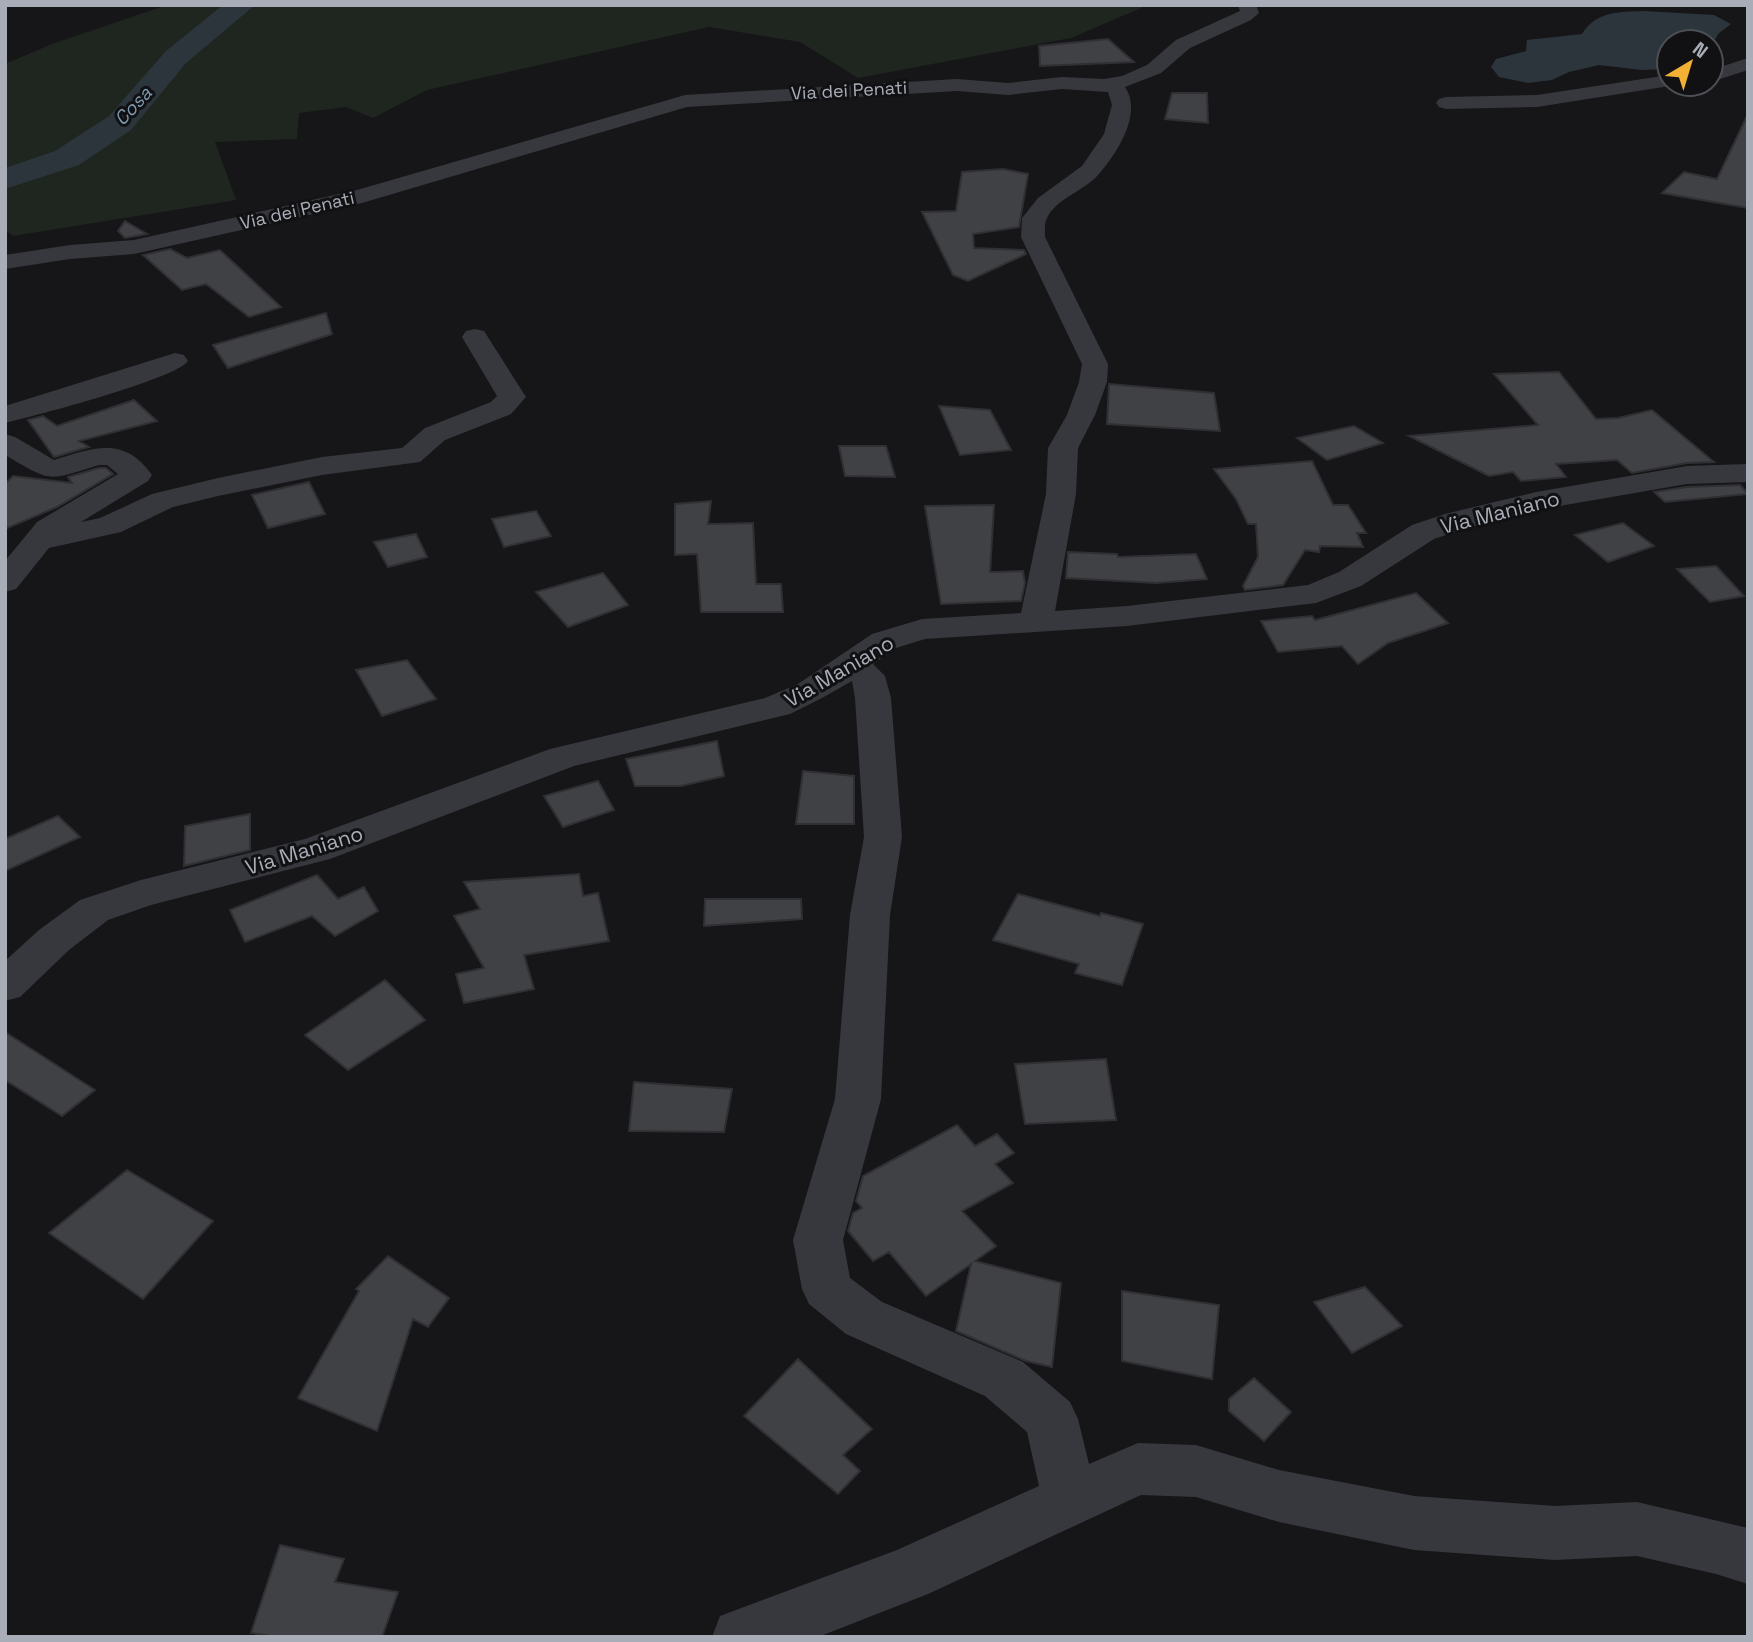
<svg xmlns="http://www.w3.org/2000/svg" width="1753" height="1642" viewBox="0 0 1753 1642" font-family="'Space Grotesk',sans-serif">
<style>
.green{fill:#1e261f}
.water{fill:#2c353c}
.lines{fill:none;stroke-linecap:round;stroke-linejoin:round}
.river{fill:#2c353c;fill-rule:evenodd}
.building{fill:#404145;stroke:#303034;stroke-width:2}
.street{fill:#37383d;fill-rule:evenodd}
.labels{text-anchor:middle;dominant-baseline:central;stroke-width:6;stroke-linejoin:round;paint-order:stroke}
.far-street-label{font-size:18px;fill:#a8adb8;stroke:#111113}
.far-water-label{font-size:19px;font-style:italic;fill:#7f9bb3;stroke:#111113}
.street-label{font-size:21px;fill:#a8adb8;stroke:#111113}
</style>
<rect width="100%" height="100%" fill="#161618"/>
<path class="green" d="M 167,5 L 1148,5 L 1071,38 L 858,78 L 800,42 L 709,27 L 427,90 L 373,118 L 346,107 L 299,113 L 297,139 L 215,142 L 236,200 L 13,236 L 5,230 L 5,64 L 52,44 Z"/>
<path class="water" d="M 1644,11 L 1714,15 L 1731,24 L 1719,33 L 1711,46 L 1711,42 L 1669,42 L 1669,69 L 1642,70 L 1599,65 L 1569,72 L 1552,80 L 1528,83 L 1499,77 L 1491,67 L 1496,59 L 1526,51 L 1527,40 L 1582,34 C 1596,11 1619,12 1644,11 Z"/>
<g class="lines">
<path class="river" d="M 223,5 L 255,5 L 186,63 L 131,130 L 79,165 L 5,189 L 5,168 L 55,151 L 109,116 L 166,51 Z"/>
</g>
<path class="building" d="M 1108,39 L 1134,62 L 1040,66 L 1039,46 Z
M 1172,93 L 1207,93 L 1208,123 L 1165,119 Z
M 1748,114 L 1748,208 L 1662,193 L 1684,172 L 1717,179 Z
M 1003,169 L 1028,174 L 1019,227 L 973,234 L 974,248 L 1024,250 L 1026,254 L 968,281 L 953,275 L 922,212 L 956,211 L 962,172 Z
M 125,221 L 147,234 L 125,238 L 118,231 Z
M 170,249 L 187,258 L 220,250 L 281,307 L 249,317 L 206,284 L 182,290 L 143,255 Z
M 326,313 L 332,334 L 228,368 L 213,345 Z
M 1559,372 L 1596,419 L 1618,418 L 1652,410 L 1714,462 L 1687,463 L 1632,473 L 1617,460 L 1556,464 L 1566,477 L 1521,481 L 1513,472 L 1489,476 L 1409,436 L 1538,425 L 1494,374 Z
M 1109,384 L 1214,393 L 1220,431 L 1107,424 Z
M 134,400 L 157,421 L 79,441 L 89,447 L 54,457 L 28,420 L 43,416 L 57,426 Z
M 939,406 L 990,410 L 1011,450 L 960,455 Z
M 1354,426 L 1383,443 L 1327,460 L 1297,438 Z
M 839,446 L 886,446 L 895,477 L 845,476 Z
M 1312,461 L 1333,505 L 1348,505 L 1366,533 L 1357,533 L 1363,547 L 1320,546 L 1319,552 L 1305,550 L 1283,585 L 1245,590 L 1243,586 L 1258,557 L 1256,524 L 1248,524 L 1236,499 L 1214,469 Z
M 99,468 L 106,468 L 113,474 L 57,507 L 5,529 L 5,484 L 13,476 L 72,483 L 68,477 Z
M 309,482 L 325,514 L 268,528 L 252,495 Z
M 1740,485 L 1748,494 L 1665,502 L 1654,492 L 1687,487 Z
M 711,501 L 708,524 L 753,523 L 756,584 L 781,584 L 783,612 L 701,612 L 697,554 L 675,555 L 675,504 Z
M 994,505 L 990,572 L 1023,571 L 1025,583 L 1021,601 L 941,604 L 925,506 Z
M 536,511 L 551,536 L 504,547 L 492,519 Z
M 1623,523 L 1654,546 L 1608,562 L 1575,535 Z
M 416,534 L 427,557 L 388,567 L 374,542 Z
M 1068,552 L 1117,554 L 1118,557 L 1196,554 L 1207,579 L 1156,583 L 1066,578 Z
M 1716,566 L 1744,596 L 1710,602 L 1677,569 Z
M 603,573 L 628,605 L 568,627 L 536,592 Z
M 1416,593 L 1448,623 L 1388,643 L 1358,664 L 1342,646 L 1278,652 L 1261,621 L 1312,616 L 1315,620 Z
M 407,660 L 436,699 L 382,716 L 356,670 Z
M 717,741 L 724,776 L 681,786 L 635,786 L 626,759 Z
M 803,771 L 854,776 L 854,824 L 796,824 Z
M 598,781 L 614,810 L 563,827 L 544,796 Z
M 250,814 L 250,850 L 184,866 L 185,826 Z
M 58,816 L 80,837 L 5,871 L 5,839 Z
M 579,874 L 583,896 L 598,893 L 609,941 L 524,955 L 534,989 L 464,1003 L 456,974 L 484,968 L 454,916 L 480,909 L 464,882 Z
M 317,875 L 338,899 L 364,887 L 378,911 L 335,936 L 312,916 L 245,942 L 230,910 Z
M 1018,894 L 1100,916 L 1101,913 L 1143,924 L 1122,985 L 1075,973 L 1079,964 L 993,940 Z
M 705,899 L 801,899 L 802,919 L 704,926 Z
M 385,980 L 425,1020 L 348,1070 L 305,1035 Z
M 5,1032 L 95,1090 L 62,1116 L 5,1080 Z
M 1106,1059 L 1116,1120 L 1025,1124 L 1015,1064 Z
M 634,1082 L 732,1089 L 724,1132 L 629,1131 Z
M 957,1125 L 975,1146 L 997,1134 L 1014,1153 L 995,1164 L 1013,1183 L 962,1211 L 996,1246 L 975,1261 L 1061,1283 L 1052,1367 L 1026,1361 L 956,1331 L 971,1264 L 926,1296 L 889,1252 L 873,1261 L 848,1231 L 853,1213 L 862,1208 L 856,1201 L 863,1176 Z
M 127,1170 L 213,1221 L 143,1299 L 49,1233 Z
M 388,1256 L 449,1298 L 428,1327 L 413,1319 L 377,1431 L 298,1398 L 359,1291 L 356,1289 Z
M 1365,1287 L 1402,1326 L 1352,1353 L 1314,1302 Z
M 1122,1291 L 1219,1305 L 1212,1379 L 1122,1361 Z
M 798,1359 L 872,1429 L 843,1455 L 860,1471 L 838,1494 L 744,1416 Z
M 1254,1378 L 1291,1412 L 1264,1441 L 1229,1411 L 1229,1399 Z
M 280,1545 L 344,1559 L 335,1582 L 398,1592 L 382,1637 L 277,1637 L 251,1633 Z"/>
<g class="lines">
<path class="street" d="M 1238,5 L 1256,5 L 1259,13 L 1251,20 L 1190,48 L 1161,73 L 1125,87 C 1143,113 1117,154 1098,175 C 1084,191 1059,197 1048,216 C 1044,222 1045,230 1045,237 L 1108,364 L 1107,382 L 1095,415 L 1078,448 L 1076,494 L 1055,611 L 1127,606 L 1308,585 L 1339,572 L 1412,525 L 1445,514 L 1536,492 L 1687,466 L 1748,464 L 1748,482 L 1687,484 L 1536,510 L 1467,528 L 1434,539 L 1361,586 L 1316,603 L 1127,626 L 925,639 L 896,648 L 873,664 L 885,676 L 891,698 L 902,837 L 890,915 L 881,1099 L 843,1240 L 850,1278 L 882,1302 L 1023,1362 L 1070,1402 L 1078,1419 L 1089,1464 L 1138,1443 L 1196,1445 L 1279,1470 L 1414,1496 L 1555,1506 L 1637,1502 L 1748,1528 L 1748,1584 L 1716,1574 L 1637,1556 L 1555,1560 L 1414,1550 L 1279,1522 L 1196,1497 L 1141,1495 L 928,1594 L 818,1637 L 712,1637 L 720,1616 L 897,1550 L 1039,1486 L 1027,1432 L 985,1396 L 846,1334 L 809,1304 L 802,1289 L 793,1240 L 835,1099 L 850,915 L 864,837 L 855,698 L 852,681 L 822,698 L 790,714 L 574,766 L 330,859 L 151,905 L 108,920 L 69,950 L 20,997 L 5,1001 L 5,961 L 39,930 L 80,900 L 141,880 L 305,839 L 550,749 L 765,698 L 798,684 L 872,634 L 922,619 L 1021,613 L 1046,494 L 1048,448 L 1067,415 L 1079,382 L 1082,364 L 1021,237 L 1022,218 L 1038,198 L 1082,166 L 1104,134 L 1112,105 L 1108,92 L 1062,89 L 1008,95 L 957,91 L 687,107 L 362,203 L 134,254 L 70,259 L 5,269 L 5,255 L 70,245 L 134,240 L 357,190 L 685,95 L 957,79 L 1008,83 L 1062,77 L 1104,79 L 1122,76 L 1147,65 L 1176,40 L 1240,11 Z
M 1748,58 L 1748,70 L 1711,82 L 1711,70 Z
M 1669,75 L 1669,84 L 1676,85 L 1537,107 L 1446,109 L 1439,107 L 1436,103 L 1439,99 L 1446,97 L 1537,95 Z
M 475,329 L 484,331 L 526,397 L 511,414 L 445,440 L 420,462 L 322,475 L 218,496 L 173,507 L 121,532 L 49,548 L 16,589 L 5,592 L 5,561 L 37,522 L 118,474 L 107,465 L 99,465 C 47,481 53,483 5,455 L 5,434 L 15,437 L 54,460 C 93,448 124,435 152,475 L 148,481 L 81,522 L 100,518 L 152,494 L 218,478 L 322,457 L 402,448 L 425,428 L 491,402 L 497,396 L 462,337 L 466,331 Z
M 175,353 L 184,355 L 188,361 C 176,379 34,416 5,423 L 5,406 Z"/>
</g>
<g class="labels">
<g class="far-street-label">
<text transform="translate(849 90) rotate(-3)">Via dei Penati</text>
<text transform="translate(297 210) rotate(-13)">Via dei Penati</text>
</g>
<g class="far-water-label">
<text transform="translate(133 106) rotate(-47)">Cosa</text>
</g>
<g class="street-label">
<text transform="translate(1500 512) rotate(-14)">Via Maniano</text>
<text transform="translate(839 671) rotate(-30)">Via Maniano</text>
<text transform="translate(304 850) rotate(-17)">Via Maniano</text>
</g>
</g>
<rect width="1753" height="1642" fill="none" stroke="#a8adb8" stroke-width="14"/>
<g transform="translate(1690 63) rotate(38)"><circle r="33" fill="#111113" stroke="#4d4f55" stroke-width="2"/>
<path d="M0-5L12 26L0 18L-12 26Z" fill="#f2b134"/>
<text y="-10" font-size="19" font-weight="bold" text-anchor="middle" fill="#a8adb8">N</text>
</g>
</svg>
